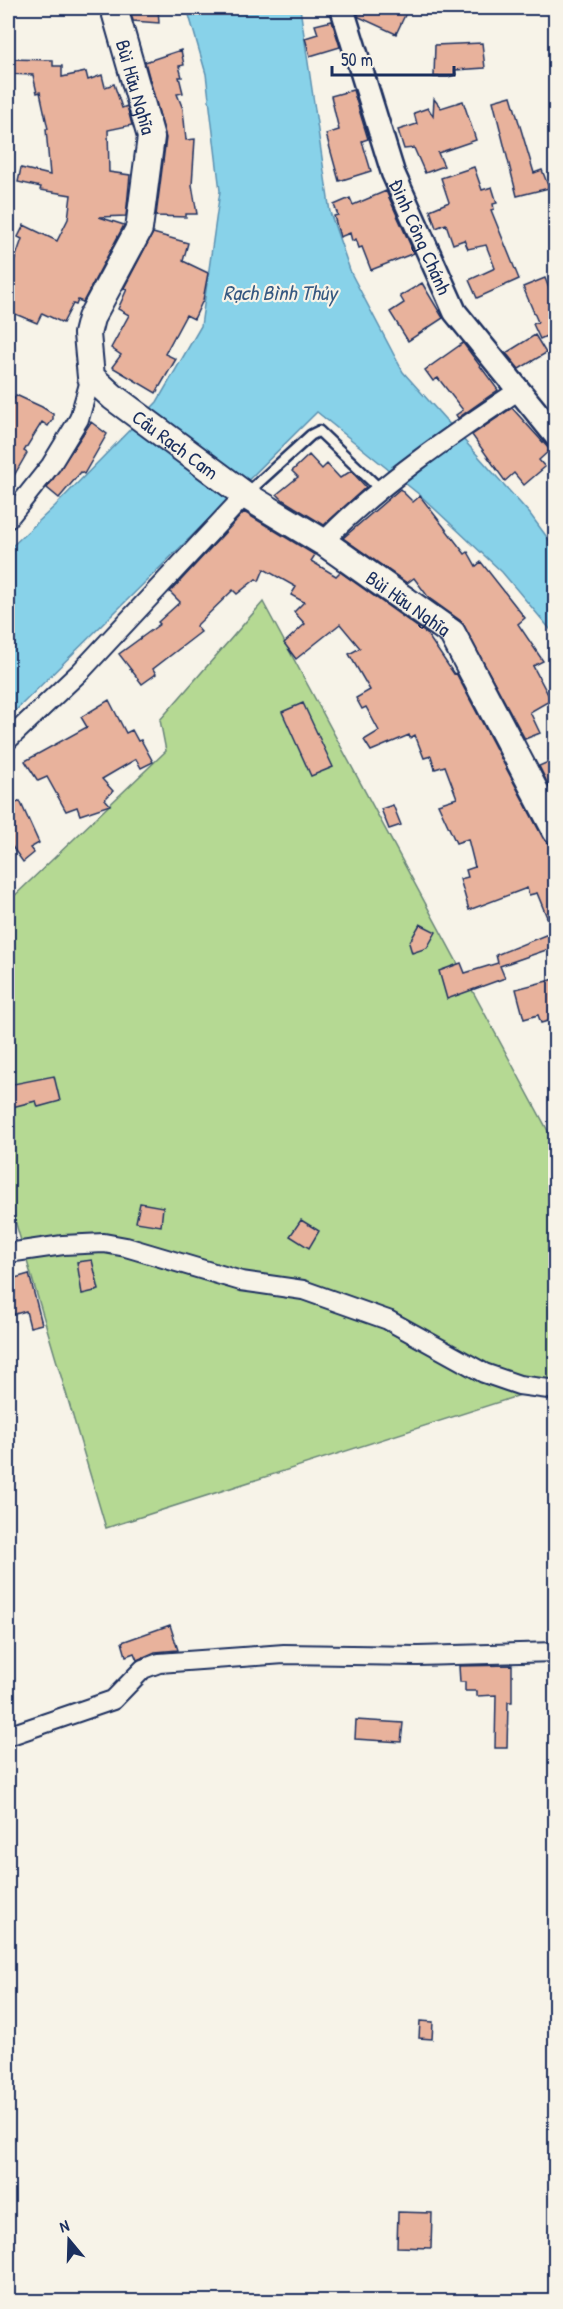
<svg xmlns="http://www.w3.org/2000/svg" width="563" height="2309" viewBox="0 0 563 2309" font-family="'Patrick Hand',sans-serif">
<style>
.green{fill:#b5d993;stroke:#688478;stroke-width:1.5}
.water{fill:#88d2e9;stroke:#5c91b1;stroke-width:1.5}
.building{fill:#e8b29c;stroke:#1b2f5e;stroke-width:1.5}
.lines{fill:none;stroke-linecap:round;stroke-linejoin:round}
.service-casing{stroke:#1b2f5e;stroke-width:14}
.minor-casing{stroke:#1b2f5e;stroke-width:22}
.tertiary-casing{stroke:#1b2f5e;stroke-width:27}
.secondary-casing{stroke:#1b2f5e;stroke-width:30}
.service{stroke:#f7f3e8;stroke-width:9}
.minor{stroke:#f7f3e8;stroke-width:18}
.tertiary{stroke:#f7f3e8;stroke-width:22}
.secondary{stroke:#f7f3e8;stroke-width:26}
.labels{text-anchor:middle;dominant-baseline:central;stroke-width:4.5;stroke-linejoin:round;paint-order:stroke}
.street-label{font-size:20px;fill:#1b2f5e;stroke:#f7f3e8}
.water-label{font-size:21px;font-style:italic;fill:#365881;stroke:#f7f3e8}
</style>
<rect width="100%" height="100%" fill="#f7f3e8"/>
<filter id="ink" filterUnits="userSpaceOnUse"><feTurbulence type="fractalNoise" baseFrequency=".0167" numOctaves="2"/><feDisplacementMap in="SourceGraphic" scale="12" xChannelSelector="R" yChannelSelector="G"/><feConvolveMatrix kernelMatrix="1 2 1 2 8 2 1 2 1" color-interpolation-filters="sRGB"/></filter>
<g filter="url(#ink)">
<path class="green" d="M 263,602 L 555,1144 L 555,1384 L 106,1528 L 8,1197 L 8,902 L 166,751 L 160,720 Z"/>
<path class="water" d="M 187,8 L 300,8 L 330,212 L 351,273 L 403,372 L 530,514 L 555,548 L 555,635 L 502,572 L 421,496 L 317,412 L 8,718 L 8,550 L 55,506 L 157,402 L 201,326 L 220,191 L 206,74 Z"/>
<path class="building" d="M 130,8 L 158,8 L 159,23 L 133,21 Z
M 356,8 L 393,8 L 406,13 L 396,34 L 359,17 Z
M 332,21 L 340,47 L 310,56 L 305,38 L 318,34 L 315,25 Z
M 482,43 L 485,68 L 455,70 L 456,75 L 448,77 L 434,77 L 435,45 Z
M 181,50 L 184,65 L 179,66 L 182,77 L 179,77 L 183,93 L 177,94 L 183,109 L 186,140 L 195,139 L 192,185 L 197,214 L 186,214 L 186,217 L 156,216 L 166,138 L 145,62 Z
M 8,59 L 53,60 L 53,66 L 62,66 L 62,77 L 86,72 L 88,80 L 102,75 L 105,87 L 114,84 L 122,108 L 127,106 L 132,125 L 108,130 L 109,172 L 130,175 L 126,216 L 99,217 L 124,225 L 83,302 L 78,300 L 76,305 L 73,304 L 63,323 L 42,313 L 37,323 L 8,311 L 8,259 L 14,262 L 22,239 L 18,237 L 24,225 L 57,241 L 68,219 L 71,195 L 40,190 L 41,187 L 18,182 L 21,168 L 50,175 L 46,129 L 48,129 L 40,92 L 37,93 L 33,75 L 8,74 Z
M 353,90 L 368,139 L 362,141 L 371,171 L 339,181 L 326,134 L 339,130 L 331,96 Z
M 511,96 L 534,173 L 542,170 L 549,188 L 517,196 L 493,101 Z
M 434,99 L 441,108 L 463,101 L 476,140 L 438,153 L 444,166 L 425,173 L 414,148 L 404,149 L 398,130 L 417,124 L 414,113 L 428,108 L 433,116 Z
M 474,167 L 482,190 L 492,187 L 497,203 L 493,204 L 494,209 L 491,210 L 519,279 L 477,298 L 469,280 L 495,268 L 486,245 L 468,249 L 464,240 L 453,244 L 446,224 L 436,228 L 430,210 L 449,202 L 441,178 Z
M 386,191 L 414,253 L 371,270 L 362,247 L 359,248 L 356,239 L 352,241 L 350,233 L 340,237 L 334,216 L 338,215 L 334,205 L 350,198 L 353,205 Z
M 153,233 L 188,243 L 183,261 L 208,273 L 203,300 L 194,319 L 186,315 L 165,354 L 176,359 L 156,393 L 112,367 L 121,355 L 111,348 L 129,315 L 118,309 L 127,289 L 124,288 Z
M 545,278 L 550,291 L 555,288 L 555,332 L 540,339 L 533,324 L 538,322 L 523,287 Z
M 422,283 L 443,318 L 408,341 L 390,312 L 404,303 L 400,296 Z
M 535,335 L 546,353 L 519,369 L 506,353 Z
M 463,343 L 498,390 L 458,418 L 456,415 L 463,410 L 438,378 L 433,381 L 425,370 Z
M 16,395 L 42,407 L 53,414 L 53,419 L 48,426 L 42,422 L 24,451 L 27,453 L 8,486 L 8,410 Z
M 512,408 L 550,450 L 539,460 L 545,467 L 524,485 L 514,473 L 505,481 L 472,435 Z
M 91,422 L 107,434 L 84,474 L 81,472 L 59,498 L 47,488 Z
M 309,455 L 322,469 L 327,464 L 340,478 L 351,471 L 366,487 L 324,525 L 283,500 L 277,494 L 298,477 L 292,471 Z
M 400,489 L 413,502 L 420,496 L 465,554 L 468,552 L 476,566 L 481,562 L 525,618 L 518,624 L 543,661 L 533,666 L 551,700 L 530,712 L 540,733 L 525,739 L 461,621 L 429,598 L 414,578 L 407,583 L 343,538 Z
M 244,512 L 315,555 L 311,561 L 336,576 L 340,572 L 427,634 L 454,674 L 456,673 L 543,838 L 555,846 L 555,947 L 500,966 L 505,978 L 447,999 L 439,971 L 461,963 L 465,973 L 498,963 L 496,955 L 553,932 L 537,893 L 529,895 L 527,888 L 469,910 L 460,879 L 468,877 L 466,870 L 475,867 L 468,839 L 456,843 L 438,804 L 457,798 L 445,766 L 435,769 L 431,756 L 424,758 L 415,735 L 410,738 L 409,735 L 371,751 L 364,740 L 379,731 L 366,707 L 362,709 L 356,698 L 370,690 L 349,654 L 360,648 L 340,624 L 296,659 L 284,643 L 305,624 L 294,612 L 304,602 L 291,595 L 296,587 L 264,569 L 259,581 L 256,579 L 237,594 L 233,590 L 196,626 L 201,632 L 153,669 L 156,674 L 142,684 L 119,654 L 160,624 L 158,622 L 180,602 L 170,592 Z
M 109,700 L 126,733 L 132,730 L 138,741 L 141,740 L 153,762 L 141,768 L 136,759 L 102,779 L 113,791 L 105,799 L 110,805 L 80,815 L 77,807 L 66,811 L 47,777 L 38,781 L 25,761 L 87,727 L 81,717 Z
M 303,703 L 333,767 L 311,776 L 282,712 Z
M 555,759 L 555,798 L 539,766 Z
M 20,801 L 39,843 L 30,848 L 34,853 L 23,862 L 8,841 L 8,831 L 14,826 L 8,807 Z
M 393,805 L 401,825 L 389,829 L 381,809 Z
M 420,924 L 436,932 L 427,948 L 412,953 L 409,943 Z
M 555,979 L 555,1019 L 541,1023 L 538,1015 L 524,1019 L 516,989 Z
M 54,1076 L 60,1101 L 38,1107 L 36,1101 L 8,1108 L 8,1085 Z
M 140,1203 L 163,1207 L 161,1226 L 136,1222 Z
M 301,1220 L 319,1231 L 309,1248 L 290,1236 Z
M 92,1260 L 99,1290 L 82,1294 L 77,1262 Z
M 29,1274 L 42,1324 L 30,1327 L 26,1311 L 8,1316 L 8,1280 Z
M 170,1625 L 178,1650 L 155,1652 L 137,1660 L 134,1653 L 126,1656 L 122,1642 Z
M 512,1665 L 512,1702 L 508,1702 L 507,1748 L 495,1748 L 496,1695 L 477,1696 L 477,1691 L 465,1691 L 465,1682 L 460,1682 L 459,1666 Z
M 356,1720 L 403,1723 L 401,1742 L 355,1739 Z
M 420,2021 L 433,2022 L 432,2039 L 419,2038 Z
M 398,2212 L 432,2213 L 431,2248 L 397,2247 Z"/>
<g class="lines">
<g class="service-casing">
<path id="service" d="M 246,494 L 311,435 L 319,431 L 382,491"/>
</g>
<g class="minor-casing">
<path id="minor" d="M 8,519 L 51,465 L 79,419 L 91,377
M 323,542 C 375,487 456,432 519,390
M 8,740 L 81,671 L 245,495
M 8,1253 L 63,1245 L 104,1243 L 126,1247 L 241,1281 L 303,1290 L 388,1320 L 484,1373 L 519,1385 L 556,1390
M 8,1736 L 113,1700 L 143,1669 L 159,1663 L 284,1654 L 418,1656 L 556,1652"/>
</g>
<g class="tertiary-casing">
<g id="tertiary">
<path id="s1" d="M 342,8 L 393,173 L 455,312 L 556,436"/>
</g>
</g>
<g class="secondary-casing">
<g id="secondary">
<path id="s2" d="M 114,8 L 151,137 L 139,229 L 91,318 L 87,334 L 91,377 L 113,397 L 245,495 L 323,542 L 452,633 L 556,831"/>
</g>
</g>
<use href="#service" class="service"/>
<use href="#minor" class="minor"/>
<use href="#tertiary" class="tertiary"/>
<use href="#secondary" class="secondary"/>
</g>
</g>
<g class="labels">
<g class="street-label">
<text stroke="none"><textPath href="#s2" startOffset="82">Bùi Hữu Nghĩa</textPath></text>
<text stroke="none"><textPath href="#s1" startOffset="242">Đinh Công Chánh</textPath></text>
<text stroke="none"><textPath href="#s2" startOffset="496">Cầu Rạch Cam</textPath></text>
<text stroke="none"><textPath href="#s2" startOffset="778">Bùi Hữu Nghĩa</textPath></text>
</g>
<g class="water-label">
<text x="280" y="292">Rạch Bình Thủy</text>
</g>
</g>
<rect width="563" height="2309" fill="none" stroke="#f7f3e8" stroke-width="30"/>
<rect x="15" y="15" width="533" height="2279" fill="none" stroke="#1b2f5e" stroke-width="2" filter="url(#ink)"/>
<g transform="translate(69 2240) rotate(341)" stroke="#f7f3e8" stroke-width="4.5" paint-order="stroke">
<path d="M0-4.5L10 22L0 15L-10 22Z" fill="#1b2f5e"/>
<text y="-9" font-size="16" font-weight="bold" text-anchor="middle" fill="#1b2f5e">N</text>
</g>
<path d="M332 66v9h122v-9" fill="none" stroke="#1b2f5e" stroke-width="3"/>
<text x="341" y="66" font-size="18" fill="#1b2f5e" stroke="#f7f3e8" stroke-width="4.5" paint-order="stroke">50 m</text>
</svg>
